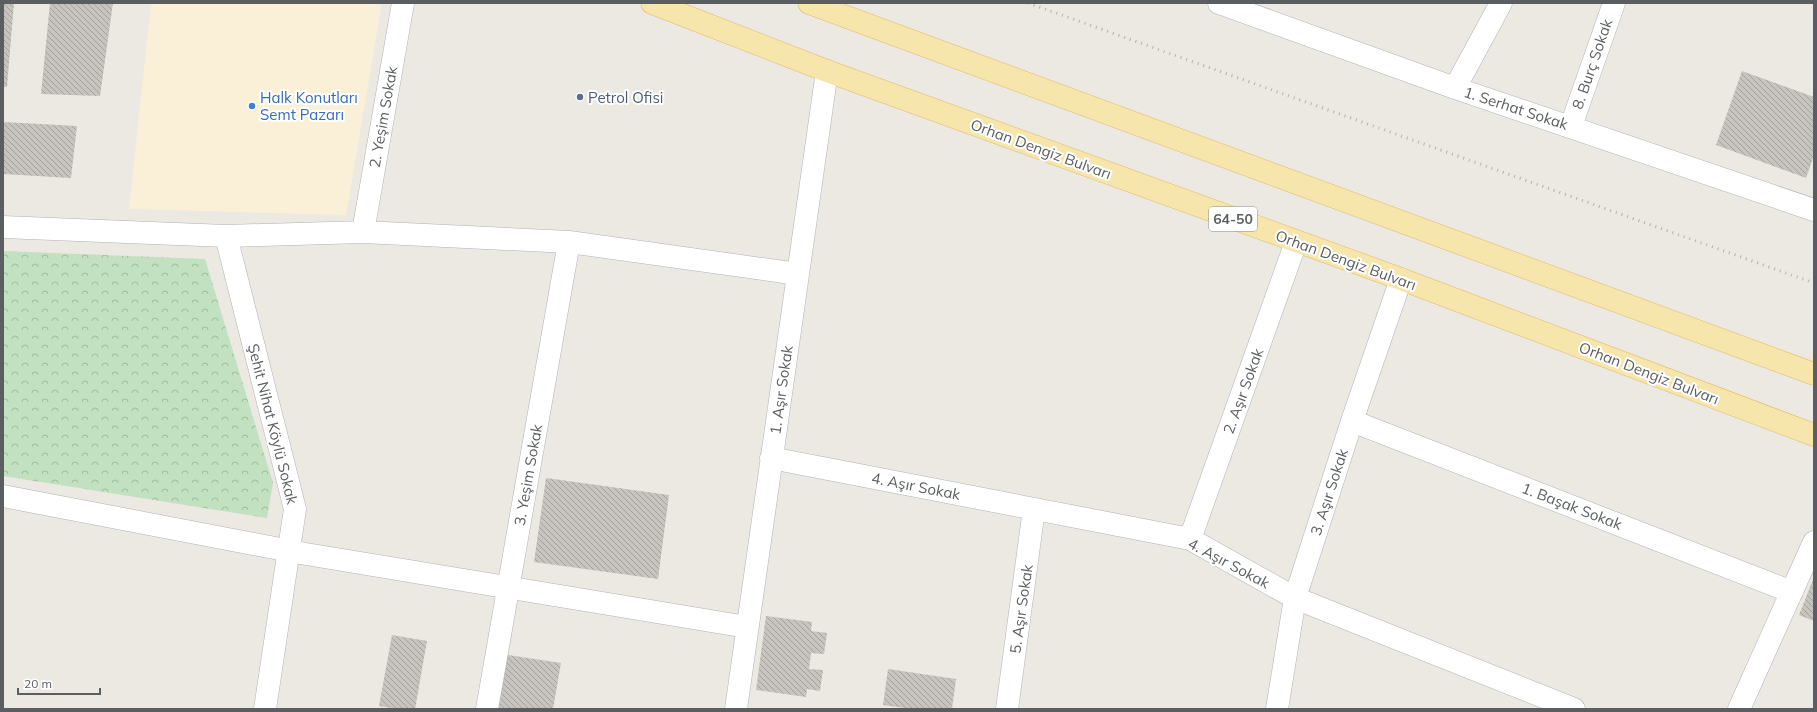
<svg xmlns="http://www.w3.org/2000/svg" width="1817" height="712" viewBox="0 0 1817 712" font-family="Mulish,sans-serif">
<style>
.commercial{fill:#faf0d8}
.park{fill:url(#park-crowns)}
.building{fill:url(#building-back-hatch)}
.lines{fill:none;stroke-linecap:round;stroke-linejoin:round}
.minor-casing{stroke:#afb2b6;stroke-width:23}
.primary-casing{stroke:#e2b864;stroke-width:23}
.minor{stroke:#fff;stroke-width:22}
.primary{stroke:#f6e6ac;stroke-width:22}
.rail{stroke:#b0b1b1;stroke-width:3;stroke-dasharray:1 5;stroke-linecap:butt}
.service-dot{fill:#5c6f8a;stroke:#fff;stroke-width:1.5}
.shop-dot{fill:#3f7fe0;stroke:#fff;stroke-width:1.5}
.labels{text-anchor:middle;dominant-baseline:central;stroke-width:4;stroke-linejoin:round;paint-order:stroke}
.shield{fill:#fff;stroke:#8c8e90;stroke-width:1}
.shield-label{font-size:14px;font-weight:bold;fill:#5a5e61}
.street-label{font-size:15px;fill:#5a5e61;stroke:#fff}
.shop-label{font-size:15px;fill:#366cbe;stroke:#fff;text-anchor:start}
.service-label{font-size:15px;fill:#4e5e75;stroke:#fff;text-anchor:start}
</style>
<defs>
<pattern id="park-crowns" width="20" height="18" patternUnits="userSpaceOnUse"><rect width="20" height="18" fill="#c2e1c0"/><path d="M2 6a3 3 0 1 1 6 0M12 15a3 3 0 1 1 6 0" fill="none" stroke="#a1ba9f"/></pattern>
<pattern id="building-back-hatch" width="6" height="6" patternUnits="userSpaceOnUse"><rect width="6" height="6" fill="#c7c3be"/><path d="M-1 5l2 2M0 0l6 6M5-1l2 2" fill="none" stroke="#a5a29e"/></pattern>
</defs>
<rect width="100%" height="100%" fill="#ebe9e2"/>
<path class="commercial" d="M 151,3 L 382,3 L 346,215 L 129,209 Z"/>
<path class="park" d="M 3,251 L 205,259 L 273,483 L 267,518 L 3,476 Z"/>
<path class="building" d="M 3,3 L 14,3 L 7,87 L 3,87 Z
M 50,3 L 113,3 L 100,96 L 41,94 Z
M 1742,71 L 1814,97 L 1814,155 L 1806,178 L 1716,145 Z
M 3,122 L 77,126 L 71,178 L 3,174 Z
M 546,478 L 669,495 L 658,579 L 534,562 Z
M 1814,577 L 1814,621 L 1799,615 Z
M 766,616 L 812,622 L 811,631 L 827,633 L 824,654 L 811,653 L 809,669 L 823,670 L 820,691 L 807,689 L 806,697 L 756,690 Z
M 392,635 L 427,641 L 415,709 L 397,709 L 379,706 Z
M 502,654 L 561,663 L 553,709 L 493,709 Z
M 888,669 L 956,679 L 952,709 L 911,709 L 883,705 Z"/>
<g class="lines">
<g class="minor-casing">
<path id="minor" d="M 1219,3 L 1455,88 L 1814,210
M 1455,88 L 1501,3
M 1571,126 L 1614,3
M 3,227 L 226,236 L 363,232 L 569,242 L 798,274
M 363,232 L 403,3
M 226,236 L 295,509 L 265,709
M 1352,421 L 1792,592
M 771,458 L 1190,539 L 1295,598 L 1574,709
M 3,496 L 306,554 L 747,627
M 1190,539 L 1296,242
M 487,709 L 569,242
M 736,709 L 827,71
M 1007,709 L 1034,509
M 1277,709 L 1295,598 L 1352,421 L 1401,279
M 1739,709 L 1814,542"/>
</g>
<g class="primary-casing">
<path id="primary" d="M 652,3 L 827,71 L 1401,279 L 1814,435
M 809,3 L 1814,374"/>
</g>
<use href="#minor" class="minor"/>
<use href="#primary" class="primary"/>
<path class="rail" d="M 1028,3 L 1814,283"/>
</g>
<circle class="service-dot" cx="580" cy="97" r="4"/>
<circle class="shop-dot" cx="252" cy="106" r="4"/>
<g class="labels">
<rect class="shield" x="1209" y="207" width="48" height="24" rx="3"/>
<g class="shield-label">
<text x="1233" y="219">64-50</text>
</g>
<g class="street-label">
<text transform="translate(1592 64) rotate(-71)">8. Burç Sokak</text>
<text transform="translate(1516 108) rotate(18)">1. Serhat Sokak</text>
<text transform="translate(383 117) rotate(-80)">2. Yeşim Sokak</text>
<text transform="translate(1041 149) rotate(20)">Orhan Dengiz Bulvarı</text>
<text transform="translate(1346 260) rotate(20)">Orhan Dengiz Bulvarı</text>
<text transform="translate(1649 373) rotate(21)">Orhan Dengiz Bulvarı</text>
<text transform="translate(781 390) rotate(-82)">1. Aşır Sokak</text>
<text transform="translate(1243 391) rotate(-70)">2. Aşır Sokak</text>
<text transform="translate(273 424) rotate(76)">Şehit Nihat Köylü Sokak</text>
<text transform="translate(528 475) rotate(-80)">3. Yeşim Sokak</text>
<text transform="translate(916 486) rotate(11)">4. Aşır Sokak</text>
<text transform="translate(1329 492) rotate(-72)">3. Aşır Sokak</text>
<text transform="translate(1572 506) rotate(21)">1. Başak Sokak</text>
<text transform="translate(1229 563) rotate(28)">4. Aşır Sokak</text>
<text transform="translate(1021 609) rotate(-82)">5. Aşır Sokak</text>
</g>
<g class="shop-label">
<text x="260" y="97">Halk Konutları<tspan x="260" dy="17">Semt Pazarı</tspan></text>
</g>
<g class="service-label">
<text x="588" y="97">Petrol Ofisi</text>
</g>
</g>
<rect width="1817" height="712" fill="none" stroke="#5a5e61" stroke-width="8"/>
<path d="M18 688v6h82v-6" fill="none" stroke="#5a5e61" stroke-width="2"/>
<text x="24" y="688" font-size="12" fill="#5a5e61" stroke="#ffffff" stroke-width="3" paint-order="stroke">20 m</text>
</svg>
